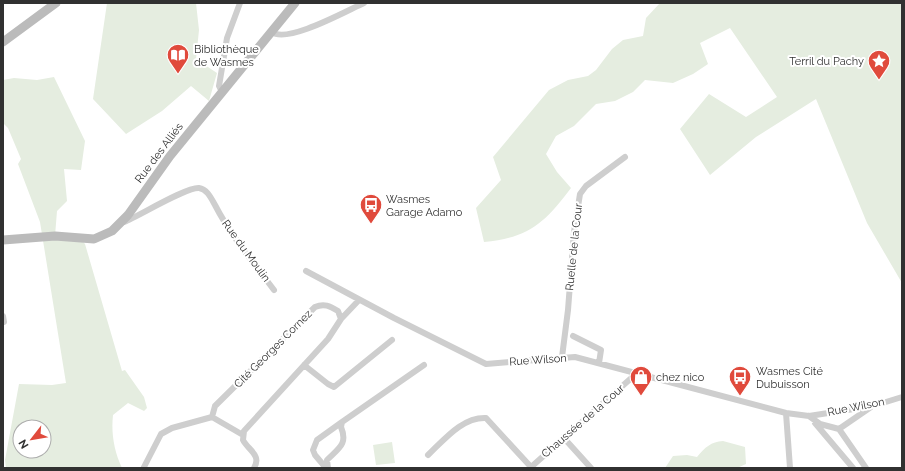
<svg xmlns="http://www.w3.org/2000/svg" width="905" height="471" viewBox="0 0 905 471" font-family="Raleway,sans-serif">
<style>
.green{fill:#e5ede0;fill-rule:evenodd}
.lines{fill:none;stroke-linecap:round;stroke-linejoin:round}
.street{stroke:#cecece;stroke-width:6}
.secondary{stroke:#bbb;stroke-width:9}
.labels{text-anchor:middle;dominant-baseline:central;stroke-width:4;stroke-linejoin:round;paint-order:stroke}
.poi-label{font-size:11px;fill:#313131;stroke:#fff;text-anchor:start}
.street-label{font-size:11px;fill:#313131;stroke:#fff}
</style>
<rect width="100%" height="100%" fill="#fff"/>
<path class="green" d="M 107,3 L 196,3 L 199,30 L 196,59 L 217,73 L 209,101 L 191,86 L 162,111 L 126,134 L 93,99 Z
M 660,3 L 902,3 L 902,283 L 867,223 L 816,99 L 756,137 L 710,175 L 680,129 L 709,94 L 746,117 L 777,97 L 730,28 L 700,43 L 708,64 L 693,74 L 673,83 L 645,80 L 633,92 L 615,101 L 596,104 L 574,126 L 556,136 L 546,154 L 557,172 L 571,188 C 545,223 528,238 484,242 L 476,208 L 501,180 L 493,157 L 549,90 L 568,80 L 588,76 L 596,70 L 612,49 L 623,40 L 643,36 L 646,18 Z
M 54,77 L 85,141 L 81,170 L 64,169 L 67,201 L 57,211 L 55,236 L 80,238 L 85,244 L 122,371 L 125,370 L 144,397 L 147,408 L 144,411 L 128,403 L 113,415 C 111,433 114,451 122,468 L 6,468 L 5,460 L 19,384 L 52,385 L 66,383 L 40,222 L 18,164 L 21,159 L 8,128 L 3,123 L 3,80 L 14,78 L 37,80 ZM 20,427 L 44,427 L 44,451 L 20,451 Z
M 723,441 L 745,447 L 746,464 L 737,468 L 665,468 L 673,456 L 687,455 L 697,457 C 705,447 711,442 723,441 Z
M 392,442 L 395,463 L 376,465 L 373,445 Z"/>
<g class="lines">
<path class="street" d="M 272,32 C 287,44 346,11 364,3
M 222,92 L 219,86 L 227,38 L 240,3
M 124,222 C 139,216 186,187 199,188 C 207,189 211,198 215,205 C 231,236 253,262 274,290
M 306,271 L 394,318 L 486,364 L 575,357 L 786,413 L 809,416 L 873,406 L 902,397
M 3,316 L 4,322
M 573,336 L 601,350 L 599,363
M 562,357 L 568,310 L 574,232 L 580,194 L 586,186 L 625,157
M 304,365 L 328,384 L 334,387 L 392,340
M 786,413 L 790,468
M 809,416 L 820,424 L 839,429 L 866,468
M 212,417 L 215,406 L 315,307 C 324,303 330,306 338,311 L 341,319
M 815,423 L 853,468
M 839,429 L 871,407
M 563,437 L 591,468
M 428,455 C 444,440 462,417 486,418 L 531,467
M 144,467 L 161,434 L 172,428 L 212,417 L 243,435
M 254,468 C 262,455 248,450 243,440 L 244,431 L 328,339 L 341,319 L 359,300
M 326,468 L 315,455 L 313,450 L 317,440 L 342,422
M 328,468 L 327,460 C 339,448 348,444 341,427 L 342,422 L 424,365
M 530,468 L 637,373"/>
<path class="secondary" d="M 3,42 L 56,3
M 3,240 L 55,236 L 94,239 L 112,231 L 128,215 L 170,156 L 295,3"/>
</g>
<defs>
<g id="library-pin" transform="scale(1.15)"><path d="M0 17L-7.5 6A9.5 9.5 0 1 1 7.5 6Z" fill="#e04a3c" stroke="#fff"/><path d="M-6-4Q-3-5.5-.7-3.5V5Q-3 3-6 4ZM6-4Q3-5.5 .7-3.5V5Q3 3 6 4Z" fill="#fff"/></g>
<g id="sight-pin" transform="scale(1.15)"><path d="M0 17L-7.5 6A9.5 9.5 0 1 1 7.5 6Z" fill="#e04a3c" stroke="#fff"/><path d="M0-6L1.8-2.2L6-1.7L2.9 1.2L3.7 5.4L0 3.3L-3.7 5.4L-2.9 1.2L-6-1.7L-1.8-2.2Z" fill="#fff"/></g>
<g id="bus-pin" transform="scale(1.15)"><path d="M0 17L-7.5 6A9.5 9.5 0 1 1 7.5 6Z" fill="#e04a3c" stroke="#fff"/><path d="M-5-6H5V4H4V6H2V4H-2V6H-4V4H-5ZM-3.5-4V0h7V-4ZM-3.5 1.2v1.5H-2V1.2ZM2 1.2v1.5H3.5V1.2Z" fill="#fff"/></g>
<g id="shop-pin" transform="scale(1.15)"><path d="M0 17L-7.5 6A9.5 9.5 0 1 1 7.5 6Z" fill="#e04a3c" stroke="#fff"/><path d="M-5-2.5h2.3a2.7 3.5 0 0 1 5.4 0H5L5.5 6h-11ZM-1.5-2.5h3a1.5 2.3 0 0 0-3 0Z" fill="#fff"/></g>
</defs>
<g fill-rule="evenodd">
<use href="#library-pin" x="178" y="55"/>
<use href="#sight-pin" x="879" y="61"/>
<use href="#bus-pin" x="371" y="205"/>
<use href="#shop-pin" x="641" y="377"/>
<use href="#bus-pin" x="740" y="377"/>
</g>
<g class="labels">
<g class="poi-label">
<text x="194" y="49">Bibliothèque<tspan x="194" dy="13">de Wasmes</tspan></text>
<text x="864" y="61" text-anchor="end">Terril du Pachy</text>
<text x="386" y="199">Wasmes<tspan x="386" dy="13">Garage Adamo</tspan></text>
<text x="756" y="371">Wasmes Cité<tspan x="756" dy="13">Dubuisson</tspan></text>
<text x="656" y="377">chez nico</text>
</g>
<g class="street-label">
<text transform="translate(159 153) rotate(-53)">Rue des Alliés</text>
<text transform="translate(574 247) rotate(-84)">Ruelle de la Cour</text>
<text transform="translate(246 251) rotate(54)">Rue du Moulin</text>
<text transform="translate(273 349) rotate(-45)">Cité Georges Cornez</text>
<text transform="translate(538 360) rotate(-4)">Rue Wilson</text>
<text transform="translate(856 407) rotate(-11)">Rue Wilson</text>
<text transform="translate(583 421) rotate(-41)">Chaussée de la Cour</text>
</g>
</g>
<rect width="905" height="471" fill="none" stroke="#313131" stroke-width="8"/>
<g transform="translate(32 439) rotate(239)"><circle r="19" fill="#ffffff" stroke="#adadad"/>
<path d="M0-3L7 15L0 10L-7 15Z" fill="#e04a3c"/>
<text y="-6" font-size="11" font-weight="bold" text-anchor="middle" fill="#313131">N</text>
</g>
</svg>
